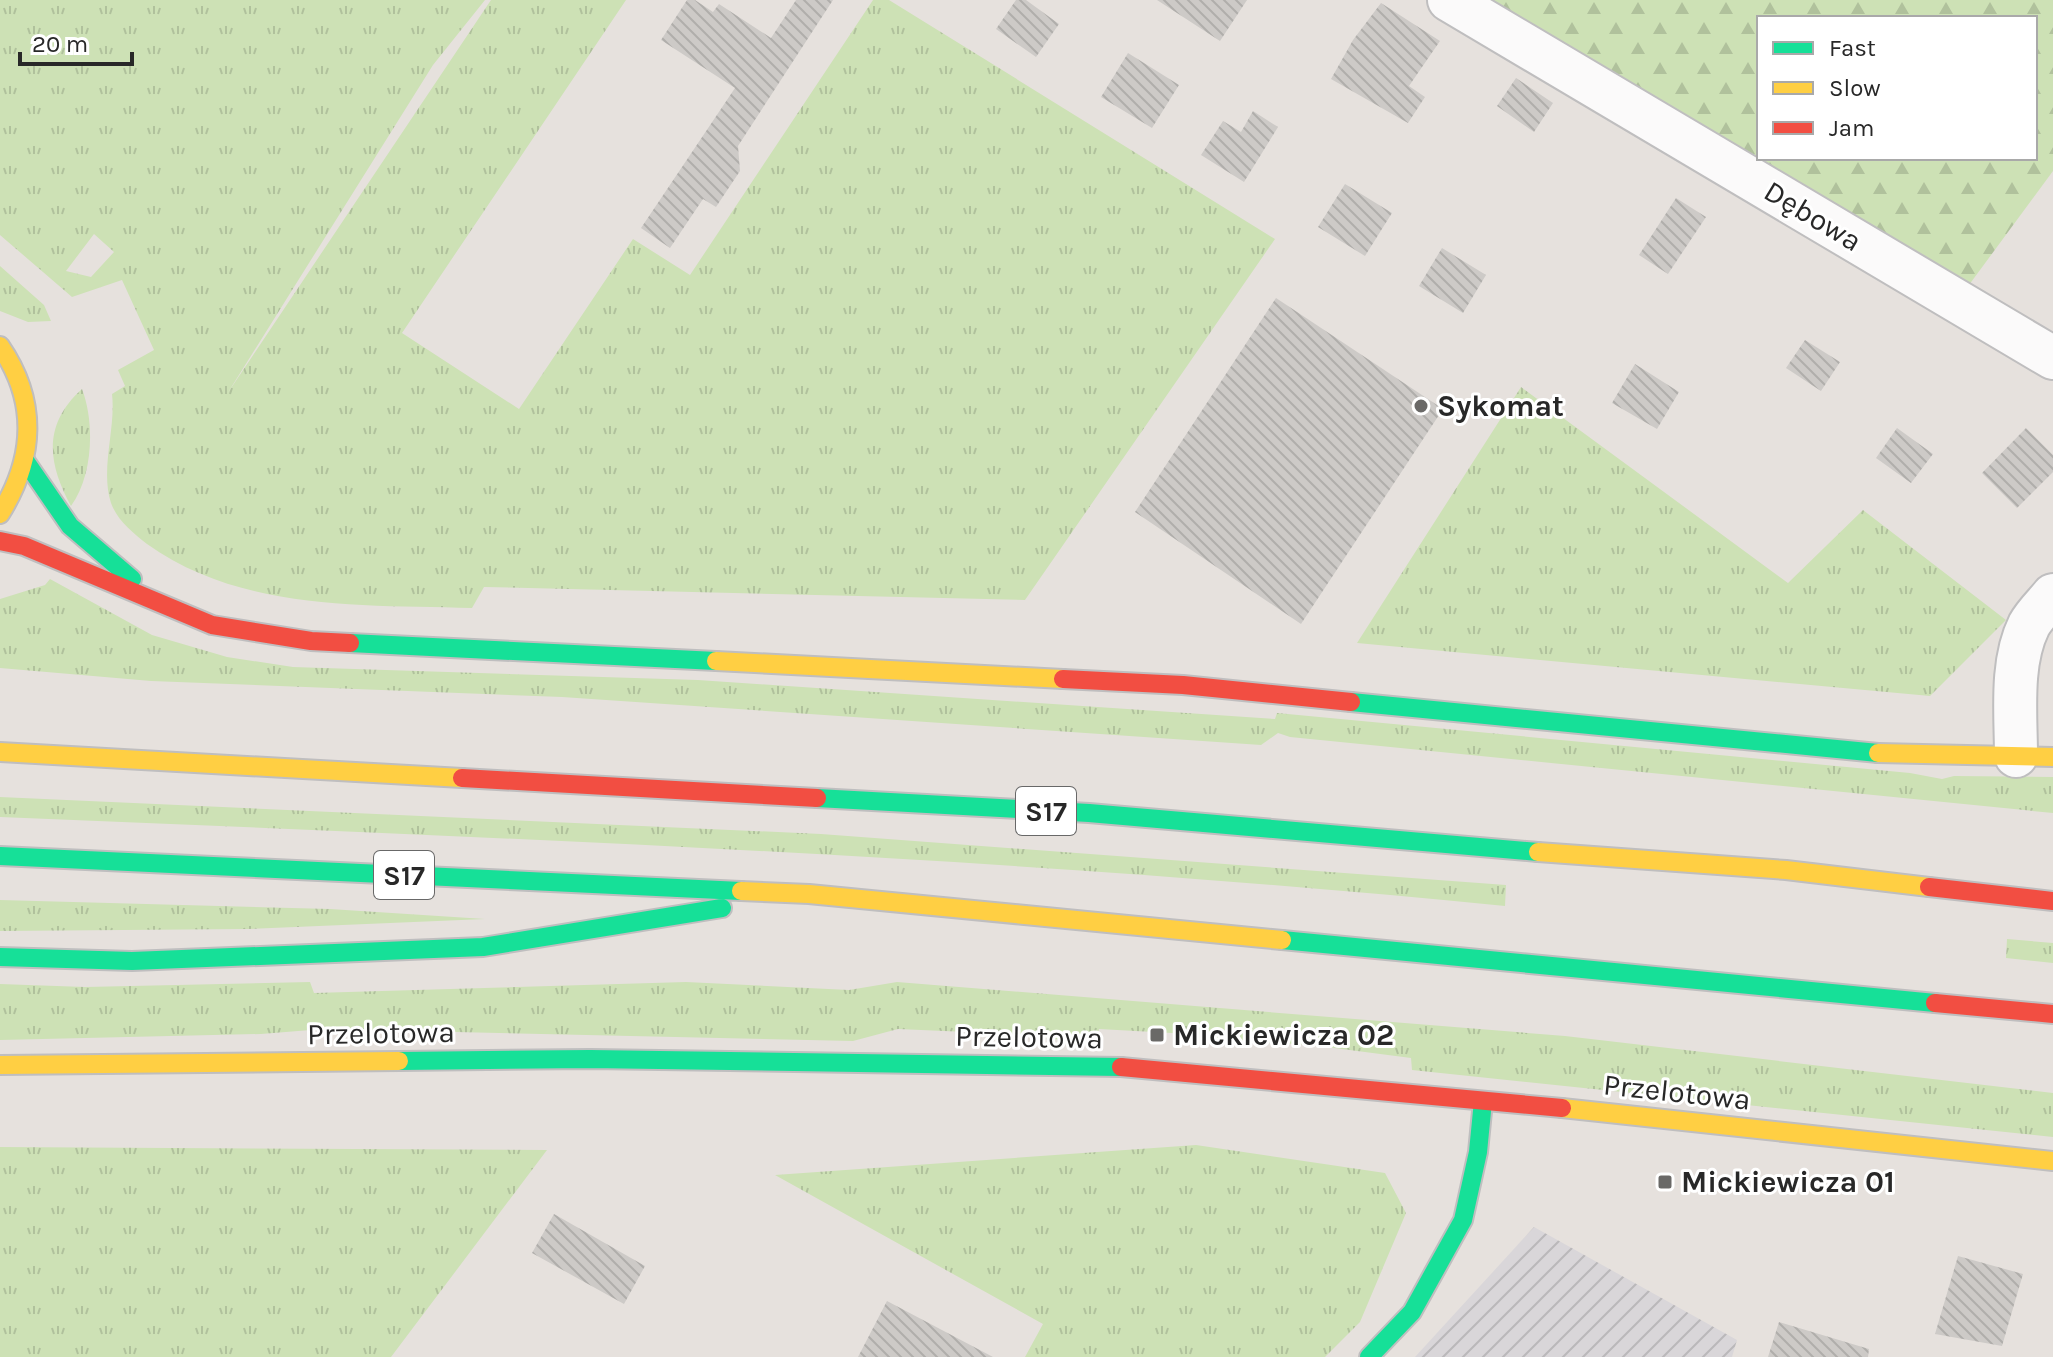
<svg xmlns="http://www.w3.org/2000/svg" width="2053" height="1357" viewBox="0 0 2053 1357" font-family="Karla,sans-serif">
<style>
.industrial{fill:url(#industrial-furrows)}
.grass{fill:url(#grass-tufts);fill-rule:evenodd}
.forest{fill:url(#forest-firs);fill-rule:evenodd}
.building{fill:url(#building-back-hatch)}
.lines{fill:none;stroke-linecap:round;stroke-linejoin:round}
.street-casing{stroke:#bfbebf;stroke-width:46}
.fast-casing{stroke:#bfbebf;stroke-width:22}
.slow-casing{stroke:#bfbebf;stroke-width:22}
.jam-casing{stroke:#bfbebf;stroke-width:22}
.street{stroke:#fbfafa;stroke-width:42}
.fast{stroke:#16e098;stroke-width:18}
.slow{stroke:#ffcf43;stroke-width:18}
.jam{stroke:#f24e42;stroke-width:18}
.poi-dot{fill:#6a6967;stroke:#fff;stroke-width:3}
.labels{text-anchor:middle;dominant-baseline:central;stroke-width:6;stroke-linejoin:round;paint-order:stroke}
.shield{fill:#fff;stroke:#686868;stroke-width:2}
.shield-label{font-size:28px;font-weight:bold;fill:#282828}
.street-label{font-size:30px;fill:#282828;stroke:#fff}
.poi-label{font-size:30px;font-weight:bold;fill:#282828;stroke:#fff;text-anchor:start}
</style>
<defs>
<pattern id="industrial-furrows" width="10" height="10" patternUnits="userSpaceOnUse" patternTransform="scale(2)"><rect width="10" height="10" fill="#d9d6d9"/><path d="M-1 1l2-2M0 10L10 0M9 11l2-2" fill="none" stroke="#bab8ba"/></pattern>
<pattern id="grass-tufts" width="24" height="20" patternUnits="userSpaceOnUse" patternTransform="scale(2)"><rect width="24" height="20" fill="#cde1b5"/><path d="M3 7l-1-3M5 7V3M7 7l1-3M15 17l-1-3M17 17v-4M19 17l1-3" fill="none" stroke="#b0c19c"/></pattern>
<pattern id="forest-firs" width="22" height="20" patternUnits="userSpaceOnUse" patternTransform="scale(2)"><rect width="22" height="20" fill="#cde1b5"/><path d="M5 1l3.5 6h-7zM16 11l3.5 6h-7z" fill="#b0c19c"/></pattern>
<pattern id="building-back-hatch" width="6" height="6" patternUnits="userSpaceOnUse" patternTransform="scale(2)"><rect width="6" height="6" fill="#cdcac7"/><path d="M-1 5l2 2M0 0l6 6M5-1l2 2" fill="none" stroke="#b0aeab"/></pattern>
</defs>
<rect width="100%" height="100%" fill="#e6e1dd"/>
<path class="industrial" d="M 1534,1227 L 1737,1340 L 1732,1357 L 1415,1357 Z"/>
<path class="grass" d="M 0,0 L 485,0 L 433,65 L 227,394 L 491,0 L 626,0 L 402,333 L 519,409 L 633,239 L 690,275 L 873,0 L 889,0 L 1275,239 L 1025,600 L 484,587 L 472,608 C 362,605 241,611 147,544 C 133,533 117,520 111,503 C 100,469 116,429 112,394 L 125,386 L 118,370 L 154,350 L 122,280 L 72,297 L 0,235 ZM 94,234 L 114,252 L 91,277 L 66,271 Z
M 0,266 L 44,305 L 51,321 L 28,322 L 0,311 Z
M 1521,387 L 1788,583 L 1863,510 L 2006,620 L 1930,696 L 1357,643 Z
M 82,389 C 95,423 93,476 71,506 C 48,464 42,425 82,389 Z
M 50,579 L 152,635 L 227,657 L 293,667 L 698,680 L 1275,719 L 1277,713 L 1910,773 L 1942,779 L 1954,776 L 2053,777 L 2053,813 L 1290,737 L 1278,733 L 1261,745 L 562,697 L 151,681 L 0,668 L 0,599 L 45,585 Z
M 0,797 L 821,834 L 1506,885 L 1505,906 C 1005,856 502,838 0,817 Z
M 0,900 L 330,909 L 485,919 L 248,929 L 0,931 Z
M 2007,939 L 2053,943 L 2053,963 L 2006,958 Z
M 310,982 L 314,993 L 686,982 L 849,990 L 897,982 L 1565,1036 L 2053,1093 L 2053,1137 L 1412,1070 L 1411,1058 L 1311,1045 L 1210,1039 L 1208,1035 L 1099,1029 L 1096,1044 L 1013,1034 L 898,1029 L 853,1041 L 323,1029 L 261,1034 L 0,1040 L 0,984 L 85,987 Z
M 1196,1145 L 1385,1173 L 1406,1213 L 1360,1322 L 1325,1357 L 1025,1357 L 1043,1324 L 775,1175 Z
M 0,1147 L 547,1150 L 391,1357 L 0,1357 Z"/>
<path class="forest" d="M 1492,0 L 2053,0 L 2053,171 L 1966,289 ZM 1759,18 L 2035,18 L 2035,158 L 1759,158 Z"/>
<path class="building" d="M 687,0 L 695,0 L 713,12 L 719,4 L 771,38 L 796,0 L 833,0 L 738,146 L 740,171 L 716,207 L 703,199 L 670,248 L 641,228 L 735,88 L 661,40 Z
M 1016,0 L 1026,0 L 1059,24 L 1036,57 L 996,29 Z
M 1157,0 L 1247,0 L 1220,41 Z
M 1381,3 L 1440,41 L 1409,86 L 1425,97 L 1408,123 L 1331,79 L 1353,40 Z
M 1128,53 L 1179,85 L 1152,128 L 1101,97 Z
M 1516,78 L 1553,103 L 1534,132 L 1497,106 Z
M 1253,111 L 1278,127 L 1244,182 L 1201,155 L 1223,121 L 1241,132 Z
M 1345,184 L 1392,213 L 1365,256 L 1318,227 Z
M 1676,198 L 1706,217 L 1668,274 L 1639,255 Z
M 1442,248 L 1486,275 L 1463,313 L 1419,286 Z
M 1276,298 L 1443,409 L 1301,624 L 1135,512 Z
M 1805,340 L 1840,362 L 1821,391 L 1786,368 Z
M 1635,364 L 1679,392 L 1657,429 L 1612,403 Z
M 1897,428 L 1933,454 L 1911,483 L 1876,458 Z
M 2026,428 L 2053,455 L 2053,472 L 2017,508 L 1982,473 Z
M 554,1214 L 645,1266 L 624,1304 L 532,1253 Z
M 1958,1256 L 2023,1274 L 2002,1346 L 1935,1334 Z
M 887,1301 L 993,1357 L 858,1357 Z
M 1779,1322 L 1869,1349 L 1868,1357 L 1768,1357 Z"/>
<g class="lines">
<g class="street-casing">
<path id="street" d="M 1449,0 L 2053,358
M 2016,756 C 2016,715 2010,663 2029,625 C 2035,614 2046,604 2053,595"/>
</g>
<g class="fast-casing">
<path id="fast" d="M 26,462 L 70,526 L 132,579
M 350,643 L 716,661
M 1351,702 L 1878,753
M 817,798 L 1089,813 L 1538,852
M 0,856 L 741,891
M 1282,940 L 1935,1003
M 0,957 L 132,961 L 483,947 L 722,908
M 399,1061 L 590,1059 L 1121,1067
M 1369,1357 L 1412,1312 L 1463,1220 L 1478,1152 L 1483,1101"/>
</g>
<g class="slow-casing">
<path id="slow" d="M 0,346 C 38,401 35,458 0,514
M 716,661 L 1063,679
M 0,752 L 462,778
M 1878,753 L 2053,757
M 1538,852 L 1786,870 L 1929,887
M 741,891 L 809,894 L 1282,940
M 0,1065 L 399,1061
M 1562,1108 L 2053,1161"/>
</g>
<g class="jam-casing">
<path id="jam" d="M 0,541 L 24,546 L 212,625 L 311,641 L 350,643
M 1063,679 L 1183,685 L 1351,702
M 462,778 L 817,798
M 1929,887 L 2053,901
M 1935,1003 L 2053,1014
M 1121,1067 L 1562,1108"/>
</g>
<use href="#street" class="street"/>
<use href="#fast" class="fast"/>
<use href="#slow" class="slow"/>
<use href="#jam" class="jam"/>
</g>
<g class="poi-dot">
<circle cx="1421" cy="406" r="8"/>
<rect x="1149" y="1027" width="16" height="16" rx="4"/>
<rect x="1657" y="1174" width="16" height="16" rx="4"/>
</g>
<g class="labels">
<g class="shield">
<rect x="1016" y="787" width="60" height="48" rx="6"/>
<rect x="374" y="851" width="60" height="48" rx="6"/>
</g>
<g class="shield-label">
<text x="1046" y="811">S17</text>
<text x="404" y="875">S17</text>
</g>
<g class="street-label">
<text transform="translate(1813 216) rotate(31)">Dębowa</text>
<text transform="translate(381 1033) rotate(-1)">Przelotowa</text>
<text transform="translate(1029 1037) rotate(1)">Przelotowa</text>
<text transform="translate(1677 1092) rotate(6)">Przelotowa</text>
</g>
<g class="poi-label">
<text x="1437" y="406">Sykomat</text>
<text x="1173" y="1035">Mickiewicza 02</text>
<text x="1681" y="1182">Mickiewicza 01</text>
</g>
</g>
<rect x="1757" y="16" width="280" height="144" fill="#ffffff" stroke="#a9a9a9" stroke-width="2"/>
<rect x="1773" y="42" width="40" height="12" fill="#16e098" stroke="#a9a9a9" stroke-width="2"/>
<text x="1829" y="56" font-size="24" fill="#282828">Fast</text>
<rect x="1773" y="82" width="40" height="12" fill="#ffcf43" stroke="#a9a9a9" stroke-width="2"/>
<text x="1829" y="96" font-size="24" fill="#282828">Slow</text>
<rect x="1773" y="122" width="40" height="12" fill="#f24e42" stroke="#a9a9a9" stroke-width="2"/>
<text x="1829" y="136" font-size="24" fill="#282828">Jam</text>
<path d="M20 52v12h112v-12" fill="none" stroke="#282828" stroke-width="4"/>
<text x="32" y="52" font-size="24" fill="#282828" stroke="#ffffff" stroke-width="6" paint-order="stroke">20 m</text>
</svg>
